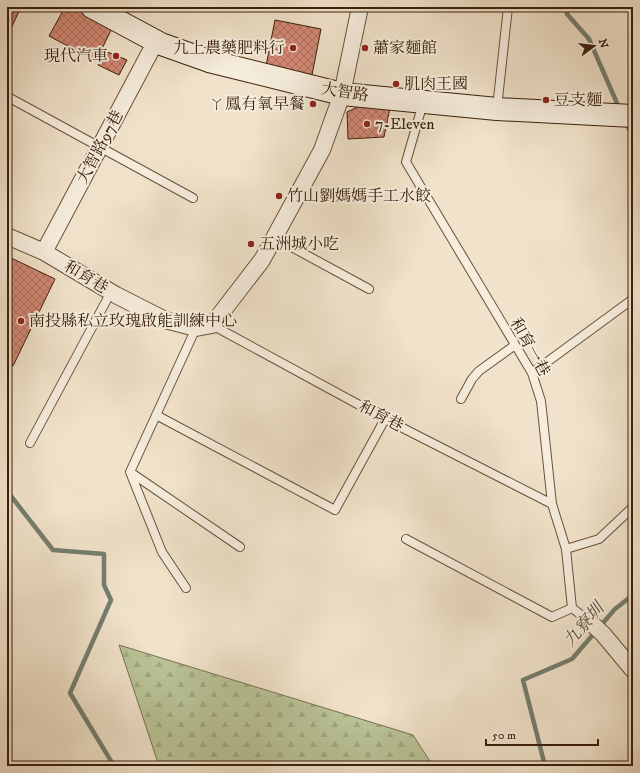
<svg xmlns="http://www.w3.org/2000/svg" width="640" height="773" viewBox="0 0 640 773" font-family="'IM FELL DW Pica','Noto Serif TC',serif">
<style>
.forest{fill:url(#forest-firs);stroke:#797252}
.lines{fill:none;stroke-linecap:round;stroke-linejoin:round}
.stream{stroke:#747f6f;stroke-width:4.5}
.building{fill:url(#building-cross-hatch);stroke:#39200b}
.lane-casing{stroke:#67513b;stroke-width:10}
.street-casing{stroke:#67513b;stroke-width:18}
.secondary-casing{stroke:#39200b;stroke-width:24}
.lane{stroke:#f6eddd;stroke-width:8}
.street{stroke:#f6eddd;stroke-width:16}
.secondary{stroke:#f6eddd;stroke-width:22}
.poi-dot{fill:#8f2418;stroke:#f6eddd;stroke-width:1.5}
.labels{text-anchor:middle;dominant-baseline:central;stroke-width:4;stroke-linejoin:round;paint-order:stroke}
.poi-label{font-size:16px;fill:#39200b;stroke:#f6eddd;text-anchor:start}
.street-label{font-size:16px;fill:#39200b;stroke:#f6eddd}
.water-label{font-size:17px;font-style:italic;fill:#564f3d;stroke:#f6eddd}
</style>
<defs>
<pattern id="forest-firs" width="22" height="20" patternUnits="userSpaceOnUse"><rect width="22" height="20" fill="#b9c498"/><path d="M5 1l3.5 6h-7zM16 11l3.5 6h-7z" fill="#a0a882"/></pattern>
<pattern id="building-cross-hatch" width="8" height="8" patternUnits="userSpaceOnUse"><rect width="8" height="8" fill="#d38775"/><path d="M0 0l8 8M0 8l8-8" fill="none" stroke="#ac6e5e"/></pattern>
</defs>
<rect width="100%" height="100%" fill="#f1e3cb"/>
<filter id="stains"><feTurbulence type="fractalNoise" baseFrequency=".005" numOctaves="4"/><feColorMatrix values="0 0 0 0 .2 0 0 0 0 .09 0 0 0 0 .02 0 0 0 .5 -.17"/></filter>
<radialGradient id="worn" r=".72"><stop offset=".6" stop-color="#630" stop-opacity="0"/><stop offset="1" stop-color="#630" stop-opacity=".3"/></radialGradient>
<path class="forest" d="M 119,645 L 413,735 L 433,766 L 159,766 Z"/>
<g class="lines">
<path class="stream" d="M 566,7 L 567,14 L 589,39 L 620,110
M 626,122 L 633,139
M 7,491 L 53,550 L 104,554 L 104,585 L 111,600 L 70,693 L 114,766
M 545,766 L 523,680 L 572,659 L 615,609 L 633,595"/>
</g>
<path class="building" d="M 7,7 L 21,7 L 7,37 Z
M 65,7 L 77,7 L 113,26 L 96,61 L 49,36 Z
M 275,20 L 321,29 L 312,75 L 266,66 Z
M 105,51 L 127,60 L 119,75 L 98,65 Z
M 362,105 L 390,108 L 384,137 L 348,139 L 347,112 Z
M 7,256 L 55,279 L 13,366 L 7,363 Z"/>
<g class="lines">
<g class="lane-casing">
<path id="lane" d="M 8,97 L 193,198
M 423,103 L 406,162 L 532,373 L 541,401 L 552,504 L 566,549 L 572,608 L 589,621
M 497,108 L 508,7
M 275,238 L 369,289
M 212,325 L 385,419 L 552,504
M 532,373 L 633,299
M 461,399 L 472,379 L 479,371 L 515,345
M 156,415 L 335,510 L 385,419
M 30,443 L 111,292
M 130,472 L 240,547
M 406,539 L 552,617 L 572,608
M 566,549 L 599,539 L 633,507
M 186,588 L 162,552 L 130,472 L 196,328"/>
</g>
<g class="street-casing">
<path id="street" d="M 7,236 L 44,252 L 116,295 L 165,320 L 196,328 L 212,325 L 262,260 L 322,150 L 342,94 L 360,7
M 44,252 L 156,41
M 589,621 L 603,634 L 633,670"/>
</g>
<g class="secondary-casing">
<path id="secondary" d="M 92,7 L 161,44 L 209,61 L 342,94 L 497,109 L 633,116"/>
</g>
<use href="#lane" class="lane"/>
<use href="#street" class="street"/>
<use href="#secondary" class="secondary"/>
</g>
<g class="poi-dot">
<circle cx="293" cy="48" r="4"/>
<circle cx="365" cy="48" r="4"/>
<circle cx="116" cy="56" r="4"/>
<circle cx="396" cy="84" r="4"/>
<circle cx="546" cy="100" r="4"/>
<circle cx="313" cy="104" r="4"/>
<circle cx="367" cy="124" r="4"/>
<circle cx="279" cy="196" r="4"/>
<circle cx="251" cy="244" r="4"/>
<circle cx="21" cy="321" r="4"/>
</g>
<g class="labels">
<g class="poi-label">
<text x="285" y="48" text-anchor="end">九上農藥肥料行</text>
<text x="373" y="48">蕭家麵館</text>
<text x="108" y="56" text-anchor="end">現代汽車</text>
<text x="404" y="84">肌肉王國</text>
<text x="554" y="100">豆支麵</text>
<text x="305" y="104" text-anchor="end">ㄚ鳳有氧早餐</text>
<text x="375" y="124">7-Eleven</text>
<text x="287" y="196">竹山劉媽媽手工水餃</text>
<text x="259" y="244">五洲城小吃</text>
<text x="29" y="321">南投縣私立玫瑰啟能訓練中心</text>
</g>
<g class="street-label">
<text transform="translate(345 92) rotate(9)">大智路</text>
<text transform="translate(100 147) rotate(-62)">大智路97巷</text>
<text transform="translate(86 277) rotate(31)">和育巷</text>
<text transform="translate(530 347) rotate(61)">和育一巷</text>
<text transform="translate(381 416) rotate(28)">和育巷</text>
</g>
<g class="water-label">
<text transform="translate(584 625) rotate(-49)">九寮圳</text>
</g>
</g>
<rect width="640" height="773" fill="none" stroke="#f1e3cb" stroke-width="24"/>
<rect x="8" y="8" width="624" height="757" fill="none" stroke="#39200b" stroke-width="2"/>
<rect x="12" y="12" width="616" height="749" fill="none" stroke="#39200b"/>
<g transform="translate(594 46) rotate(75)" stroke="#f6eddd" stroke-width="3" paint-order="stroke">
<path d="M0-3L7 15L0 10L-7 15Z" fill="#39200b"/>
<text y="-6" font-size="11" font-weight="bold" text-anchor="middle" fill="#39200b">N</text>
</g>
<path d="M486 739v6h112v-6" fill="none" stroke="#39200b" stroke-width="2"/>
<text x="492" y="739" font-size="12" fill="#39200b" stroke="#f6eddd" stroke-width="3" paint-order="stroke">50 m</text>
<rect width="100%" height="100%" filter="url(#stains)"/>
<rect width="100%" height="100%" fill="url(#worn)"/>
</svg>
